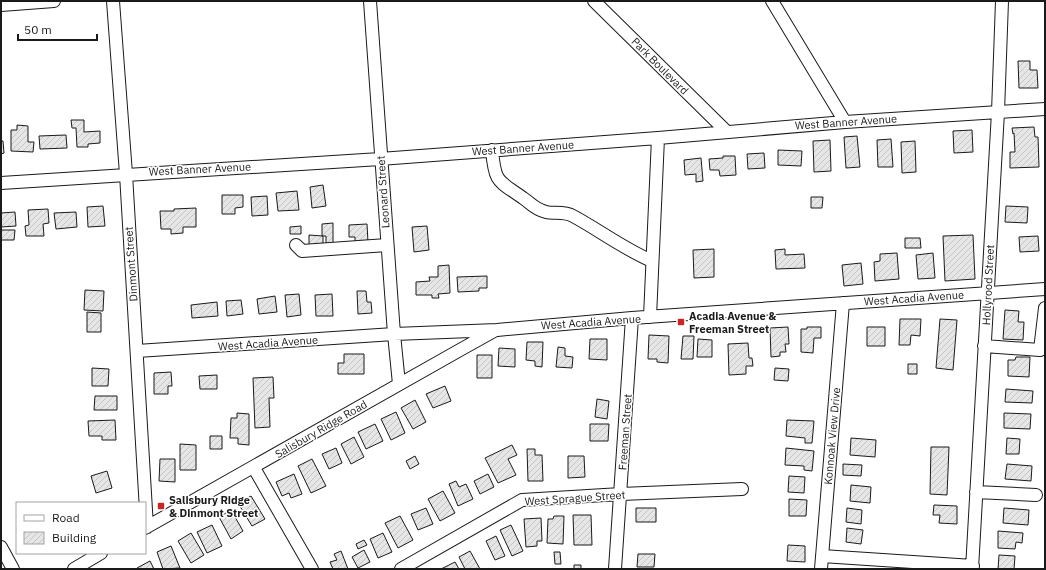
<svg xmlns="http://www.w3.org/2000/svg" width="1046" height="570" viewBox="0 0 1046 570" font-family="'IBM Plex Sans',sans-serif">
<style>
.building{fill:url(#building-hatch);stroke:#1a1a1a}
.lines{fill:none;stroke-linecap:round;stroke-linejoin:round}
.minor-casing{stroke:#1a1a1a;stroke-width:14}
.minor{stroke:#fff;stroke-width:12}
.poi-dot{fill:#c62828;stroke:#fff;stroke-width:1.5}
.labels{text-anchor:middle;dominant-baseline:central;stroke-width:3;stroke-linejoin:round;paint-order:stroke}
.street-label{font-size:11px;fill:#1a1a1a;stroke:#fff}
.poi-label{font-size:11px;font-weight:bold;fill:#1a1a1a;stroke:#fff;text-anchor:start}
</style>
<defs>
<pattern id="building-hatch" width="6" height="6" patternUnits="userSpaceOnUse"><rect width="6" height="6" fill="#e6e6e6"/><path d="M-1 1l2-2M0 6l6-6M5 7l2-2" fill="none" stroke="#c5c5c5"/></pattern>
</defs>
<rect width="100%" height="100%" fill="#fff"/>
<path class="building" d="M 1018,61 L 1030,61 L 1030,70 L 1037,70 L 1038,88 L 1019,88 Z
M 71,120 L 84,120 L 84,132 L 100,131 L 100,143 L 88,144 L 88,147 L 77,147 L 76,128 L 72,128 Z
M 17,125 L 28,126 L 28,142 L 34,142 L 33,152 L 11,151 L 11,130 L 17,130 Z
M 1034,127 L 1035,137 L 1038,137 L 1039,167 L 1010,168 L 1010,152 L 1015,152 L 1014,133 L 1013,134 L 1012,128 Z
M 972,130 L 973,152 L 954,153 L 953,131 Z
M 66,135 L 67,148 L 40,149 L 39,136 Z
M 857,136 L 860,167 L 846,168 L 844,137 Z
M 891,139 L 893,167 L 878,167 L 877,140 Z
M 830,140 L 831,171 L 814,172 L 813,141 Z
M 1,141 L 3,141 L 4,153 L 1,154 Z
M 915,141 L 916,172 L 902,173 L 901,142 Z
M 778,150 L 802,151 L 801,166 L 778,165 Z
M 764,153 L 765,168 L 748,169 L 747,154 Z
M 723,156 L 735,156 L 736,175 L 720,176 L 719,170 L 710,170 L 709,159 L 723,158 Z
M 701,158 L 703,181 L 696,182 L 696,174 L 685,175 L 684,160 Z
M 323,185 L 326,206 L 312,208 L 310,187 Z
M 297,191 L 299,210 L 278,211 L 276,193 Z
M 222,195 L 243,195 L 243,207 L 235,208 L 235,214 L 222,214 Z
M 267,196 L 268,215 L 252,216 L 251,197 Z
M 811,197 L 823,197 L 822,208 L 811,208 Z
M 103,206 L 105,226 L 88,227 L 87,207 Z
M 1006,206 L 1028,207 L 1027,223 L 1005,222 Z
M 196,208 L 196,227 L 183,227 L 183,233 L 171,234 L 171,229 L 161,229 L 160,211 L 174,211 L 174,209 Z
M 48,209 L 49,223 L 43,224 L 44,236 L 26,236 L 25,226 L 29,225 L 28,210 Z
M 15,212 L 16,226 L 1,227 L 1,213 Z
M 76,212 L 77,227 L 56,229 L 54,213 Z
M 333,223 L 333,247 L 326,247 L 326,236 L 322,236 L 322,224 Z
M 367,224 L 368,242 L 355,243 L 355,237 L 349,237 L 349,225 Z
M 301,226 L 301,234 L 290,234 L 290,227 Z
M 427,226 L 429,250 L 414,252 L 412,227 Z
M 1,230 L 15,230 L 14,240 L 1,240 Z
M 309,235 L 323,236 L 323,247 L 309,246 Z
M 973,235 L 975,279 L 945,281 L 943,236 Z
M 1038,236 L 1039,251 L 1020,252 L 1019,237 Z
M 905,238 L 920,238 L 921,248 L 905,248 Z
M 714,249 L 714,277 L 694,278 L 693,250 Z
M 785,249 L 785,255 L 804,254 L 805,268 L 776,269 L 775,250 Z
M 897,253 L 899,279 L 875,281 L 874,262 L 880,261 L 880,254 Z
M 933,253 L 935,278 L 918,279 L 916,255 Z
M 861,263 L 863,284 L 844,286 L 842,265 Z
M 449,265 L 450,293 L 438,294 L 439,298 L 432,298 L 432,295 L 416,295 L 416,282 L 430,281 L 429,277 L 438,277 L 438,266 Z
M 487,276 L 487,288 L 479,288 L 479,291 L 458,292 L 457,277 Z
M 85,290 L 104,291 L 103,311 L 84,310 Z
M 357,291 L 366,291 L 367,302 L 371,302 L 372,313 L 358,314 Z
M 299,294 L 301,315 L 287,317 L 285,295 Z
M 332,294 L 333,316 L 316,316 L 315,295 Z
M 275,296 L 277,312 L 259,314 L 257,299 Z
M 241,300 L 243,314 L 227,316 L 226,301 Z
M 217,302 L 218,316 L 192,318 L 191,305 Z
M 1005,310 L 1019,311 L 1018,322 L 1024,322 L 1023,340 L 1003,339 Z
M 87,312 L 101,313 L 101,332 L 87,332 Z
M 900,319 L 921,319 L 920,336 L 911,335 L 910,345 L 899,345 Z
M 940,319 L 957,320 L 953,370 L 936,368 Z
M 788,327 L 789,344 L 785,344 L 786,352 L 780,352 L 780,356 L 771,357 L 770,328 Z
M 807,327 L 821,327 L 821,338 L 814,338 L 813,353 L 801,352 L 801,329 L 807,329 Z
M 867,327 L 885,327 L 885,346 L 867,346 Z
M 649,335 L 669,336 L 668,363 L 657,362 L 657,359 L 648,359 Z
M 683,336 L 694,336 L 693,359 L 681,359 Z
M 590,339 L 607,339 L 607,360 L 589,359 Z
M 698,339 L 712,340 L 712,357 L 697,357 Z
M 527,342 L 543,342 L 542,367 L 535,366 L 535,361 L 526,360 Z
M 748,343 L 749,358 L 752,358 L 753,366 L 746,366 L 746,374 L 729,375 L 728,344 Z
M 558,347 L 565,348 L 565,356 L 573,357 L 572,368 L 556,367 Z
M 499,348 L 515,349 L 515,367 L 498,366 Z
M 344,354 L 364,354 L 364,374 L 338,374 L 338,363 L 344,363 Z
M 477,355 L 492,355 L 492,378 L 477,378 Z
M 1016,357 L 1030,357 L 1029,377 L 1008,376 L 1008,360 L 1015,360 Z
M 908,364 L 917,364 L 917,374 L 908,374 Z
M 92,368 L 109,369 L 108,386 L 92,386 Z
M 775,368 L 789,369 L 788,381 L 774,380 Z
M 171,372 L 172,386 L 168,386 L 168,394 L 154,394 L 154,373 Z
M 217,375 L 217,389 L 200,389 L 199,376 Z
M 273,377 L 274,398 L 269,398 L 270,427 L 255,428 L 253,378 Z
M 445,386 L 451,401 L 433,408 L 426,394 Z
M 1006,389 L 1033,391 L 1032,403 L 1005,402 Z
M 95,396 L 117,396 L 117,410 L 94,410 Z
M 597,399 L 609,401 L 607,419 L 595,417 Z
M 415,400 L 426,422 L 413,429 L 401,408 Z
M 396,412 L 405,433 L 391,440 L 381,419 Z
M 237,413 L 249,414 L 249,445 L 238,444 L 238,438 L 230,438 L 231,418 L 237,418 Z
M 1004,413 L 1031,414 L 1030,429 L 1004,428 Z
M 115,420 L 116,440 L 102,440 L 102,436 L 89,436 L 88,421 Z
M 787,420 L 814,421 L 812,443 L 805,443 L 805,438 L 786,436 Z
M 375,424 L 383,441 L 366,449 L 358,432 Z
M 590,424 L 609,424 L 608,441 L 590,441 Z
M 210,436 L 222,436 L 222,449 L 210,449 Z
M 354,437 L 364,457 L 351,464 L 341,444 Z
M 851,438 L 876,440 L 875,457 L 850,455 Z
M 1007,438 L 1020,439 L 1019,454 L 1006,454 Z
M 180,444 L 196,445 L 196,470 L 180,470 Z
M 512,445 L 517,455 L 508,459 L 516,475 L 498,483 L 485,458 Z
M 931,447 L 949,447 L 947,495 L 930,494 Z
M 336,448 L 342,463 L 329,469 L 322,454 Z
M 786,448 L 814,451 L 812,471 L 804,470 L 804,466 L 785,465 Z
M 527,449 L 535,449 L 535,455 L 542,455 L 543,481 L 528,481 Z
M 415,456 L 419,464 L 410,469 L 406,461 Z
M 568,456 L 584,456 L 585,477 L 568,478 Z
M 160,459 L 175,459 L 175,482 L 159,481 Z
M 312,459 L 326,486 L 311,493 L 298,466 Z
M 843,464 L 862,465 L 861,476 L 843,475 Z
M 1007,464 L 1032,466 L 1031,481 L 1005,479 Z
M 107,471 L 112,488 L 96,493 L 91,476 Z
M 294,474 L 302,494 L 291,498 L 289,493 L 282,496 L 276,482 Z
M 488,474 L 494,487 L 480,494 L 474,481 Z
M 789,476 L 805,477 L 804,493 L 788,492 Z
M 456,481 L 459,487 L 466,484 L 473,499 L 458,506 L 449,484 Z
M 851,485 L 871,487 L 870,503 L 850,501 Z
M 443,491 L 455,513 L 440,521 L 428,499 Z
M 251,496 L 265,519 L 252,526 L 238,503 Z
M 789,499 L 807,500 L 806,516 L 789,516 Z
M 934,505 L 957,506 L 957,524 L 939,523 L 940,515 L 933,515 Z
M 426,508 L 433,524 L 418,530 L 411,514 Z
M 636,508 L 656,508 L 656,522 L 636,522 Z
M 847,508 L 862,510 L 861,524 L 846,522 Z
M 1004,508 L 1029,510 L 1028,525 L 1003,523 Z
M 231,510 L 243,531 L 231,539 L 219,517 Z
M 573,515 L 591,515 L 592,545 L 574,545 Z
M 400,516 L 413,540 L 398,548 L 385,523 Z
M 554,516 L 564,516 L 563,544 L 547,543 L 548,519 L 553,519 Z
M 541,518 L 542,541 L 537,541 L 537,546 L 526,547 L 524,519 Z
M 212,525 L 222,546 L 207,553 L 197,532 Z
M 511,525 L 523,551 L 512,556 L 500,530 Z
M 847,528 L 863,530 L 861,544 L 846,542 Z
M 998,531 L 1023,533 L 1022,543 L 1016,542 L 1015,549 L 998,548 Z
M 191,533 L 204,555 L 191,563 L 178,541 Z
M 383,533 L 392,552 L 378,558 L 370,539 Z
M 496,536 L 505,556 L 495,560 L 486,541 Z
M 364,540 L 367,545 L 358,549 L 356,544 Z
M 788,545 L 805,546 L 805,562 L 787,561 Z
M 171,546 L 180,568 L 163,569 L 157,552 Z
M 364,550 L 370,562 L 358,568 L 352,557 Z
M 341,551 L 348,569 L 333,569 L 330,562 L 337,560 L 334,554 Z
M 470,551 L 480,569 L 465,569 L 459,557 Z
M 554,552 L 560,552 L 561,564 L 555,564 Z
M 638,554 L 655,554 L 654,567 L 637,567 Z
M 999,555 L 1015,556 L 1014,569 L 998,569 Z
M 150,561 L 154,569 L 138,569 L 137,568 Z
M 455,562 L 459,569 L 441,569 Z
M 574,565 L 581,565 L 581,569 L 574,569 Z"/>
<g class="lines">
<g class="minor-casing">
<path id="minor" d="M 113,1 L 126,174 L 147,527
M 370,1 L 394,334 L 399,384
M 594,1 L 727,132
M 772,1 L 845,122
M 1,5 L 54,1
M 492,150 C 495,184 498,180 523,198 C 532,204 534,209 546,212 C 554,214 564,211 573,216 C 599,230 624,249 652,261
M 1,183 L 380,159 L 658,138 L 845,122 L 1045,109
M 296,245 L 302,251 L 387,245
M 650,317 L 658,138
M 984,346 L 1040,350 L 1045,308
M 137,351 L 394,334 L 497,330 L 632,318 L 1045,289
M 254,468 L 312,569
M 976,492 L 1036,495
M 145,528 C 261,463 377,396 494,331
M 1,547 L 13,569
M 822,556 L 973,566
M 74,569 L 101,553
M 401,569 L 522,500 L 621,494 L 742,489
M 615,569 L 632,318
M 821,569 L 843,303
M 972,569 L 998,112 L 1002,1"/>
</g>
<use href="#minor" class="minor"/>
</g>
<g class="poi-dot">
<rect x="677" y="318" width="8" height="8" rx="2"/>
<rect x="157" y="502" width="8" height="8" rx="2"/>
</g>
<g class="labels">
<g class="street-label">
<text transform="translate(660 66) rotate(45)">Park Boulevard</text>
<text transform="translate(846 122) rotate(-4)">West Banner Avenue</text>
<text transform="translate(523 148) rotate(-4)">West Banner Avenue</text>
<text transform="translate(200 169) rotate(-3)">West Banner Avenue</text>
<text transform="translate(383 192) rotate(-94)">Leonard Street</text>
<text transform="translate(131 264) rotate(-94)">Dinmont Street</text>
<text transform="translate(988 285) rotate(-87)">Hollyrood Street</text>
<text transform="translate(914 298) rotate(-4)">West Acadia Avenue</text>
<text transform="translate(591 322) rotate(-4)">West Acadia Avenue</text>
<text transform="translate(268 343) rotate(-4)">West Acadia Avenue</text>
<text transform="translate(321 429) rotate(-30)">Salisbury Ridge Road</text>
<text transform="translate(625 432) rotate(-86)">Freeman Street</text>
<text transform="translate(832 436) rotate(-85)">Konnoak View Drive</text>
<text transform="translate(575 498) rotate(-4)">West Sprague Street</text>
</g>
<g class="poi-label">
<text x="689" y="316">Acadia Avenue &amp;<tspan x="689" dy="13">Freeman Street</tspan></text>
<text x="169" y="500">Salisbury Ridge<tspan x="169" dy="13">&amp; Dinmont Street</tspan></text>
</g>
</g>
<rect width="1046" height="570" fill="none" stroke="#1a1a1a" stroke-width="4"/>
<rect x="16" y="502" width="130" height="52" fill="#ffffff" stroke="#a3a3a3"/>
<rect x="24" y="515" width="20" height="6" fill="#ffffff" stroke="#a3a3a3"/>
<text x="52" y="522" font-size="12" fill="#1a1a1a">Road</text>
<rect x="24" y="532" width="20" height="12" fill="url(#building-hatch)" stroke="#a3a3a3"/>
<text x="52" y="542" font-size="12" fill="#1a1a1a">Building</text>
<path d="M18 34v6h79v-6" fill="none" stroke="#1a1a1a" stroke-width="2"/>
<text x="24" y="34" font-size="12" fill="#1a1a1a" stroke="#ffffff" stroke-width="3" paint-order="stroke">50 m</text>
</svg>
